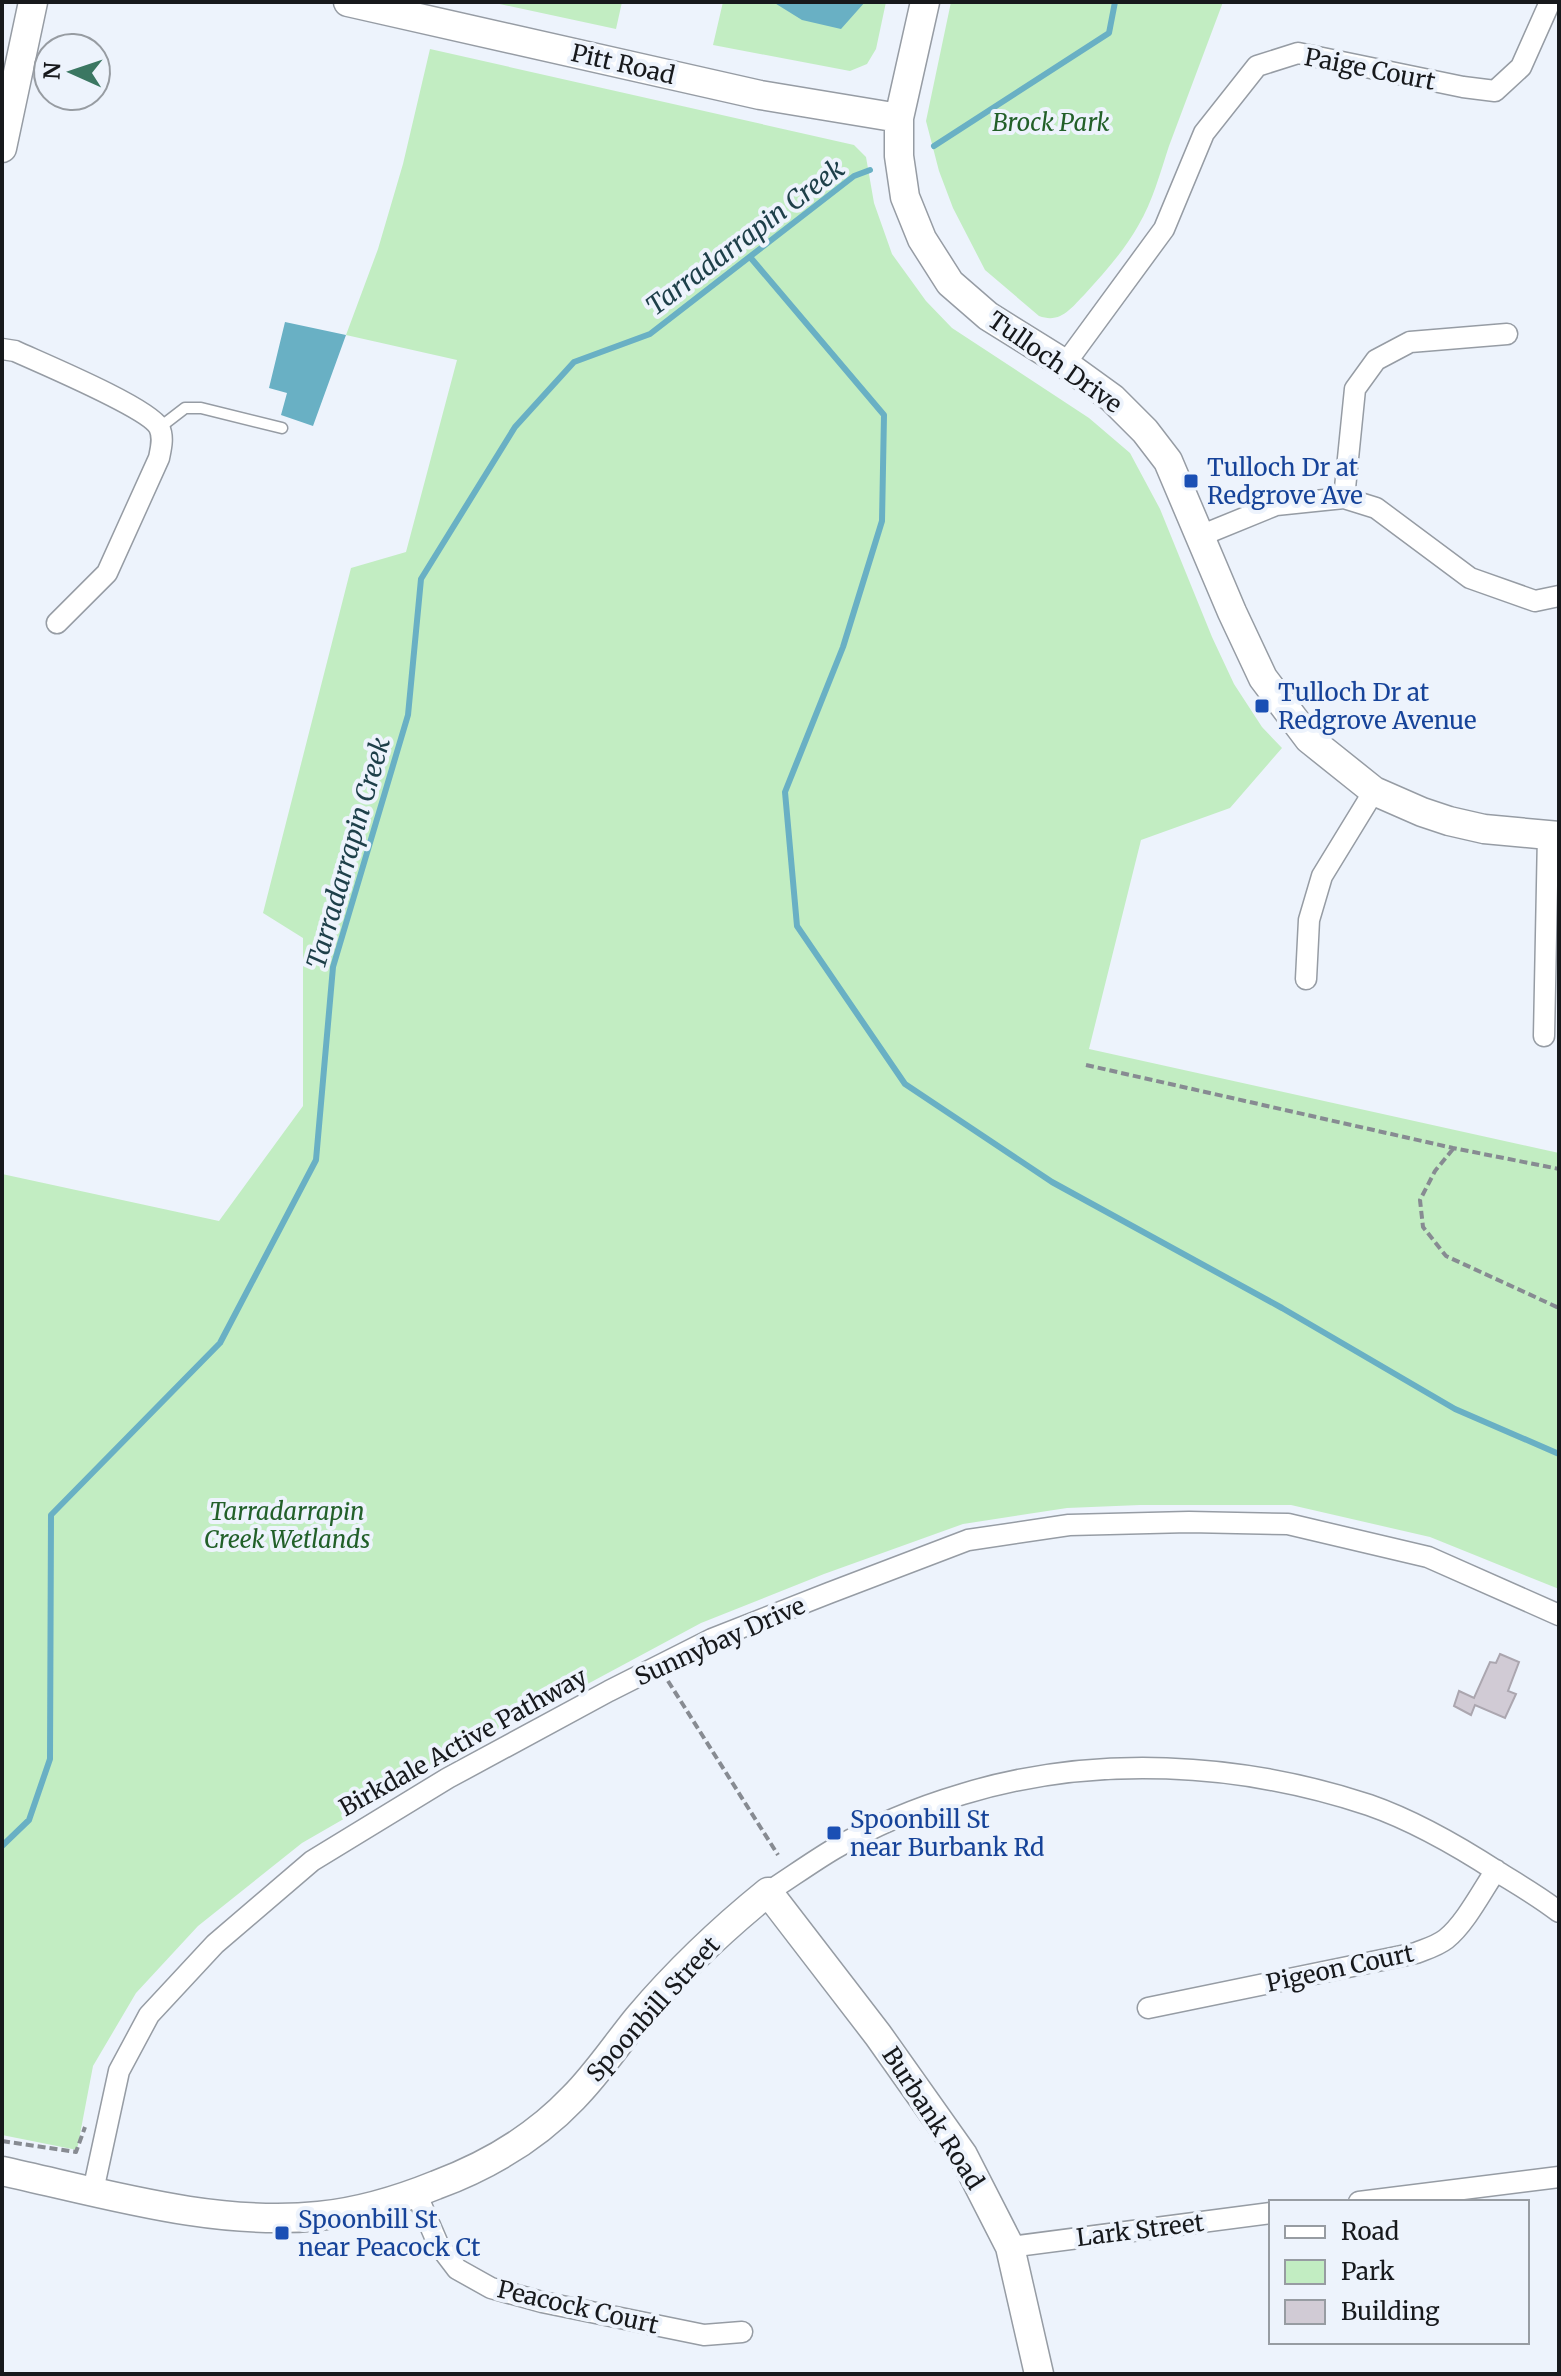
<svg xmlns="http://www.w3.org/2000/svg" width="1561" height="2376" viewBox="0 0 1561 2376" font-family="Merriweather,serif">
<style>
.green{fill:#c2edc2}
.water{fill:#69b0c4}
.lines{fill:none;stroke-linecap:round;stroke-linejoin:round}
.stream{stroke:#69b0c4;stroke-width:6}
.building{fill:#d1cbd5;stroke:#aba6af;stroke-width:2}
.lane-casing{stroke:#969ca4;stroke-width:13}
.street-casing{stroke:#969ca4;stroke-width:23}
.secondary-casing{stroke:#969ca4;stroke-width:31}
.path{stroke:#878b92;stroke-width:4;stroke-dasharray:8 4;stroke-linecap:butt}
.lane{stroke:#fff;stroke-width:10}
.street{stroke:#fff;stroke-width:20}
.secondary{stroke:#fff;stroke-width:28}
.transit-dot{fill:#1a4fb4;stroke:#edf3fc;stroke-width:3}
.labels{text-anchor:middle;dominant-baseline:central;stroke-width:8;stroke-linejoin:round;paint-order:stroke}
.street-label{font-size:24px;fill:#17191c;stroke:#edf3fc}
.park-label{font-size:24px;font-style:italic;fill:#226029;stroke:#edf3fc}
.transit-label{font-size:24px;fill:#164399;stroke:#edf3fc;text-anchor:start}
.water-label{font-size:26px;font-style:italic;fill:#1d3f49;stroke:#edf3fc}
</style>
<rect width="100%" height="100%" fill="#edf3fc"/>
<path class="green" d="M 490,2 L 622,2 L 616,29 Z
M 723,2 L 886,2 L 876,49 L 867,64 L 850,71 L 713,45 Z
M 951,2 L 1223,2 C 1205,50 1187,98 1169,146 C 1160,173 1153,201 1138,226 C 1124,251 1104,273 1085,294 C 1071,308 1061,324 1039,316 L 985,270 L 953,208 L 939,171 L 926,121 Z
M 430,49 L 854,145 L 866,157 L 874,203 L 892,254 L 926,301 L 952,328 L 1089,418 L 1130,453 L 1160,509 L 1212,637 L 1234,684 L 1262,727 L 1282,748 L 1230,808 L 1141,840 L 1089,1049 L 1559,1153 L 1559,1589 L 1430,1537 L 1291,1505 L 1140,1505 L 1067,1508 L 963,1524 L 824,1574 L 701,1623 L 446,1760 L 302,1843 L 198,1926 L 136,1993 L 93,2066 L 77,2150 L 2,2135 L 2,1174 L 219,1221 L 303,1106 L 303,938 L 263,913 L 351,568 L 406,552 L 457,360 L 346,335 L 378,249 L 403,164 Z"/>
<path class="water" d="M 773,2 L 865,2 L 841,29 L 802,20 Z
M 285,322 L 346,335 L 313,426 L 281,415 L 287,393 L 269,388 Z"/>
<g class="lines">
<path class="stream" d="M 934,146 L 1109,33 L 1115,2
M 750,257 L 884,415 L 882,521 L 843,647 L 785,792 L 797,926 L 905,1084 L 1052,1182 L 1282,1308 L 1455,1409 L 1559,1454
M 2,1846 L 29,1820 L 50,1759 L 51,1515 L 220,1343 L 316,1160 L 333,967 L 408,715 L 421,579 L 515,427 L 574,362 L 650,334 L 854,176 L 870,170"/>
</g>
<path class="building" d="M 1500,1654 L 1519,1662 L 1508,1691 L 1516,1694 L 1505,1718 L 1475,1705 L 1471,1715 L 1454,1706 L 1459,1691 L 1474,1698 L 1490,1662 L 1496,1663 Z"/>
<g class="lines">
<g class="lane-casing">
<path id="lane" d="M 159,428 L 185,408 L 201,408 L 282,428"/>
</g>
<g class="street-casing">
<path id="street" d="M 2,349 L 15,351 C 41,363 147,407 159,427 C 164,437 161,448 159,458 L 107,573 L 57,623
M 1065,364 L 1164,229 L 1204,133 L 1257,66 L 1298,53 L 1463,87 L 1495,91 L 1521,67 L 1550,2
M 1344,498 L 1355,389 L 1376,360 L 1410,342 L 1507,334
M 1200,536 L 1276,505 L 1344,498 L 1376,508 L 1470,578 L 1535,601 L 1559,596
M 1306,979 L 1309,920 L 1322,876 L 1374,791
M 1544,1036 L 1548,835
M 768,1892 C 790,1878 812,1862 834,1849 C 873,1826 919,1807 963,1794 C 1094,1754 1239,1762 1369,1805 C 1415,1821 1458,1846 1498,1872 C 1519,1885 1540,1897 1559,1912
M 1148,2008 L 1416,1953 C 1426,1949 1437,1946 1446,1939 C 1465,1924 1482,1891 1496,1870
M 93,2191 L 119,2071 L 149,2015 L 215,1944 L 312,1861 L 448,1778 L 609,1691 L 712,1639 L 829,1593 L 968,1540 L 1069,1525 L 1189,1522 L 1288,1524 L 1428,1557 L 1559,1615
M 416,2193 L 438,2244 L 457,2269 L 491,2288 L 542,2302 L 704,2335 L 742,2332
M 1359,2202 L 1559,2177
M 1010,2247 L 1271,2213"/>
</g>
<g class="secondary-casing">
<path id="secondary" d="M 348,2 L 760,95 L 899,118
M 925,2 L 899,118 L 899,156 L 905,197 L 922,239 L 950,283 L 988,316 L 1065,364 L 1112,398 L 1145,431 L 1168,461 L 1232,612 L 1263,678 L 1309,739 L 1374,791 L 1422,812 L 1449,821 L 1484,829 L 1559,836
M 2,148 L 33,2
M 2,2171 C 103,2193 215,2227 319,2216 C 358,2212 399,2200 436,2185 C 487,2166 535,2138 573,2098 C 597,2074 616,2045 638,2018 C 677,1972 721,1930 768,1892 L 878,2035 L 963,2155 L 1010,2247 L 1039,2374"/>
</g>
<path class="path" d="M 1086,1065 L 1453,1148 L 1559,1169
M 1453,1149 L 1435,1171 L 1420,1200 L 1423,1227 L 1446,1256 L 1559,1308
M 668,1681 L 778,1855
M 2,2141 L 76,2152 L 85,2127"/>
<use href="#lane" class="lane"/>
<use href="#street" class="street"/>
<use href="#secondary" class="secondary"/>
</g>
<g class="transit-dot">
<rect x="1183" y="473" width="16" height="16" rx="4"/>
<rect x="1254" y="698" width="16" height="16" rx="4"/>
<rect x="826" y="1825" width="16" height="16" rx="4"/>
<rect x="274" y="2225" width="16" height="16" rx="4"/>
</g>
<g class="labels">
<g class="street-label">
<text transform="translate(623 64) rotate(13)">Pitt Road</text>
<text transform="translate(1370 69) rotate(11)">Paige Court</text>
<text transform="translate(1055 362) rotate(35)">Tulloch Drive</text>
<text transform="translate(720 1641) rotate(-24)">Sunnybay Drive</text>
<text transform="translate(463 1742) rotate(-29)">Birkdale Active Pathway</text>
<text transform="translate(1340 1968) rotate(-12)">Pigeon Court</text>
<text transform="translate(653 2009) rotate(-48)">Spoonbill Street</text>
<text transform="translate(933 2118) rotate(57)">Burbank Road</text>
<text transform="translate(1140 2230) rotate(-7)">Lark Street</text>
<text transform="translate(578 2307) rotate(13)">Peacock Court</text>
</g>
<g class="park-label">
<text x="1051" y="122">Brock Park</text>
<text x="287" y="1511">Tarradarrapin<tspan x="287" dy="28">Creek Wetlands</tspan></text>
</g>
<g class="transit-label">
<text x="1207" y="467">Tulloch Dr at<tspan x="1207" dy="28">Redgrove Ave</tspan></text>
<text x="1278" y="692">Tulloch Dr at<tspan x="1278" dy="28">Redgrove Avenue</tspan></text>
<text x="850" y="1819">Spoonbill St<tspan x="850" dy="28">near Burbank Rd</tspan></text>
<text x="298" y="2219">Spoonbill St<tspan x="298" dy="28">near Peacock Ct</tspan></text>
</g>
<g class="water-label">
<text transform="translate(745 237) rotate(-37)">Tarradarrapin Creek</text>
<text transform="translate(348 853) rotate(-74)">Tarradarrapin Creek</text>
</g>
</g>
<rect width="1561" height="2376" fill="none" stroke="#17191c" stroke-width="8"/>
<rect x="1269" y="2200" width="260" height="144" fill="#edf3fc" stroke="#979ca2" stroke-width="2"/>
<rect x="1285" y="2226" width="40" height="12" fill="#ffffff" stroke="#979ca2" stroke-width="2"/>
<text x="1341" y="2240" font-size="24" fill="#17191c">Road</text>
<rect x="1285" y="2260" width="40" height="24" fill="#c2edc2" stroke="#979ca2" stroke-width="2"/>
<text x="1341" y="2280" font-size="24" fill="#17191c">Park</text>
<rect x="1285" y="2300" width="40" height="24" fill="#d1cbd5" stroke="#979ca2" stroke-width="2"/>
<text x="1341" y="2320" font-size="24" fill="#17191c">Building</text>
<g transform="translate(72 72) rotate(273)"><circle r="38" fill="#edf3fc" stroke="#979ca2" stroke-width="2"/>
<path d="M0-6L14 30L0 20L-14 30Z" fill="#3b7762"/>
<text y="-12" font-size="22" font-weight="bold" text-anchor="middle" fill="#17191c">N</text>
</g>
</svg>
